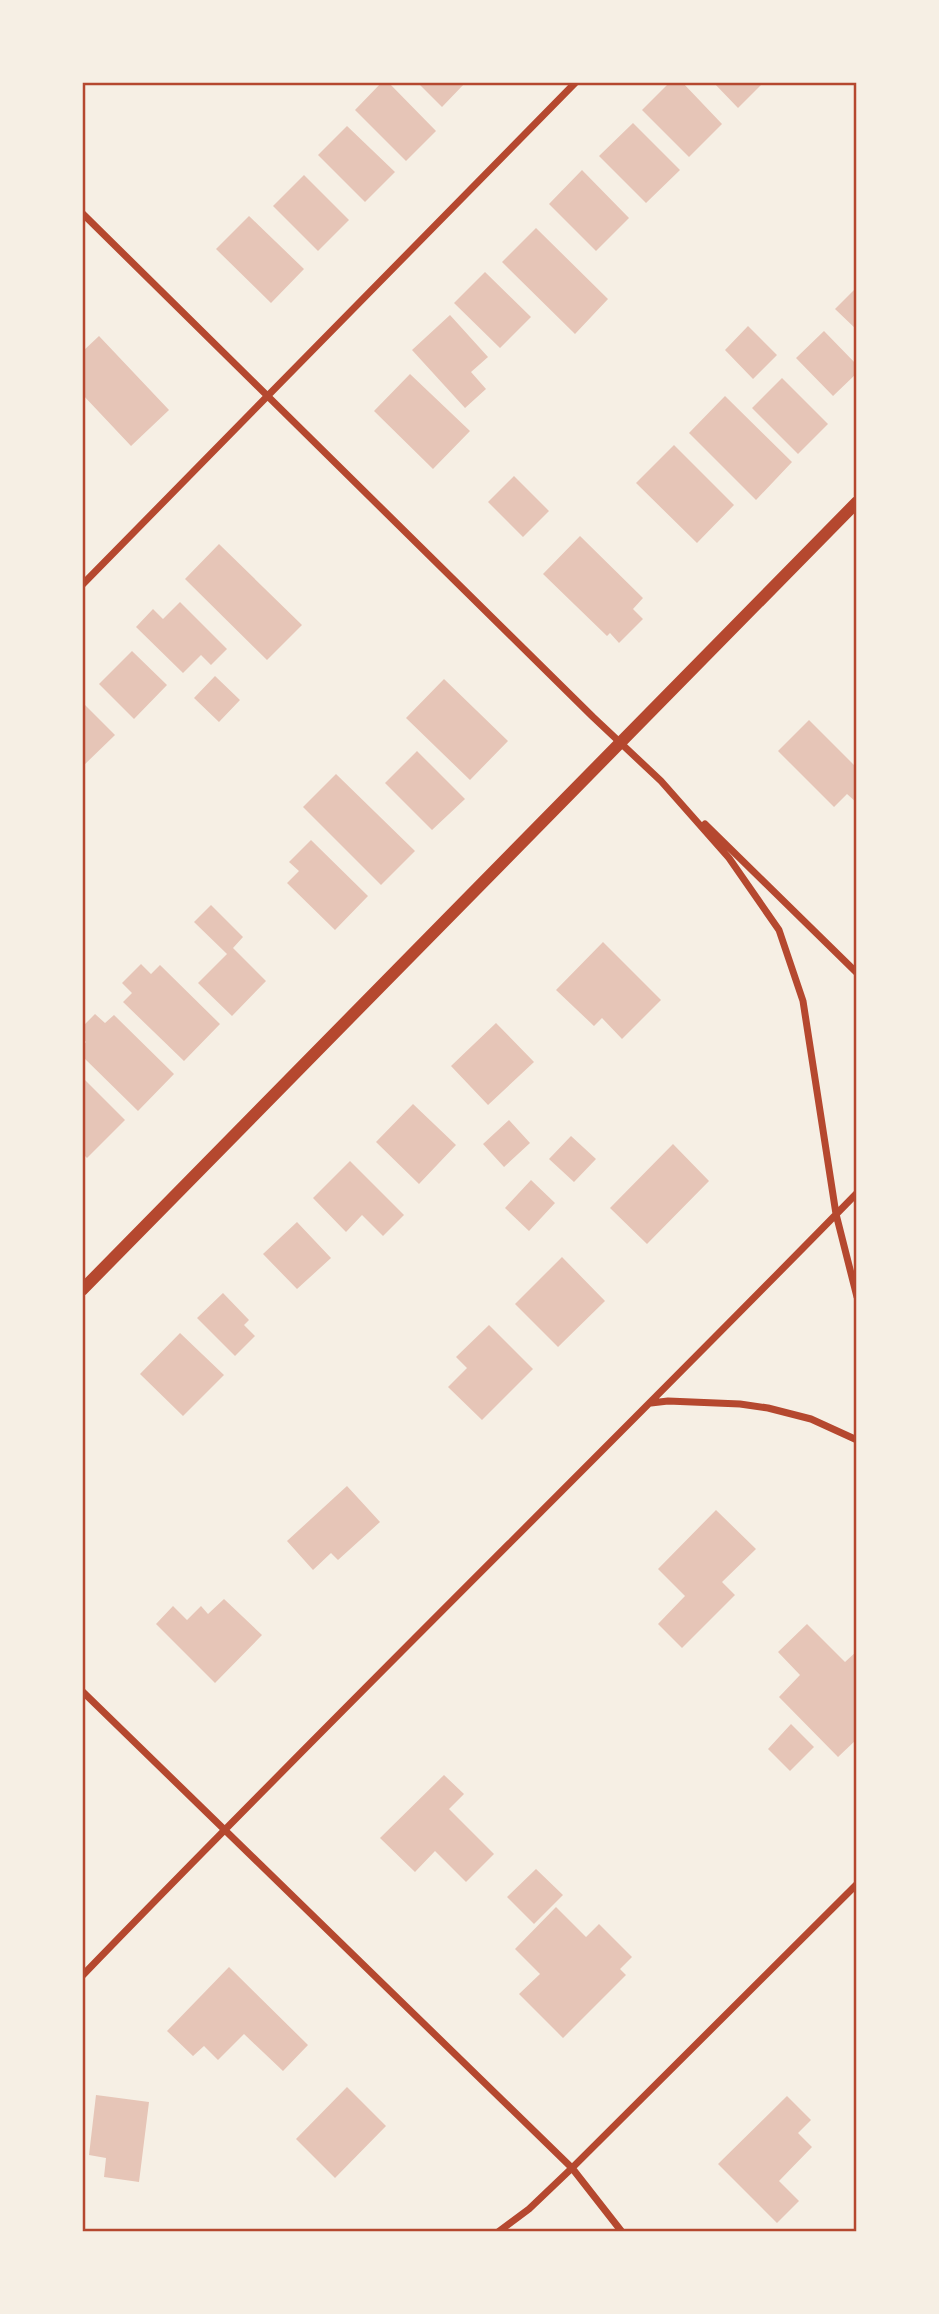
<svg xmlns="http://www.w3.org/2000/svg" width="939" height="2314" viewBox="0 0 939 2314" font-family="'DM Sans',sans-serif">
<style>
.building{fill:#e6c5b7}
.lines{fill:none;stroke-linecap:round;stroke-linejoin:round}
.minor{stroke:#b5482f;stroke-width:7}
.tertiary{stroke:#b5482f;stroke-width:12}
.neatline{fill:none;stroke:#b5482f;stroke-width:2.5}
</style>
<rect width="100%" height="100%" fill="#f6efe4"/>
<path class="building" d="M 382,82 L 388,82 L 436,131 L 406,161 L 355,110 Z
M 417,82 L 466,82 L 442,107 Z
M 670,82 L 682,82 L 722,124 L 689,157 L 642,110 Z
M 713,82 L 764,82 L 738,108 Z
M 633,123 L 680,170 L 646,203 L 599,156 Z
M 347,126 L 395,172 L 365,202 L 318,155 Z
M 582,170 L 629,218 L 596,251 L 549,204 Z
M 304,175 L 349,220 L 318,251 L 273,206 Z
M 249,216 L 304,269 L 271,303 L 216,249 Z
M 536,228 L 608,299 L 575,334 L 502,262 Z
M 485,272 L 531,317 L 500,348 L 454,303 Z
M 857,287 L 857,330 L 835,309 Z
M 450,315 L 488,357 L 471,372 L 486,389 L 465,408 L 412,350 Z
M 748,326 L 777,355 L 753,379 L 725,350 Z
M 824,331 L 857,365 L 857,373 L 833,396 L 796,358 Z
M 99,336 L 169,410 L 131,446 L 82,394 L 82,352 Z
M 410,374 L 470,431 L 433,469 L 374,411 Z
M 782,378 L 828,424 L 798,454 L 752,408 Z
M 725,396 L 792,462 L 756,500 L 689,433 Z
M 674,445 L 734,505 L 697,543 L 636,483 Z
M 514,476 L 549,511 L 523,537 L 488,502 Z
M 580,536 L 643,598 L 633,609 L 643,619 L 619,643 L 610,633 L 607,636 L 543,574 Z
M 219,544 L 302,625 L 267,660 L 185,579 Z
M 180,602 L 227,649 L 211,665 L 201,655 L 183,673 L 136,627 L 153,609 L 163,619 Z
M 132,651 L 167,685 L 134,719 L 99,684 Z
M 215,676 L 240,700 L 219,722 L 194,698 Z
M 444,679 L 508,741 L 470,780 L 406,718 Z
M 82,702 L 115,735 L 82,767 Z
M 809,720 L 857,768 L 857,803 L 847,794 L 834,807 L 778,751 Z
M 417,751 L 465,799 L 432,830 L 385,783 Z
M 336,774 L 415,851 L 381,885 L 303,807 Z
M 311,840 L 368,896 L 335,930 L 287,883 L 299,871 L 289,862 Z
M 211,905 L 243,937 L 233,948 L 266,981 L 232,1016 L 198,983 L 227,954 L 194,922 Z
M 603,942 L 661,1000 L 622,1039 L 602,1018 L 594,1026 L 556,990 Z
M 141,964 L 151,974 L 160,965 L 220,1024 L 184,1061 L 123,1002 L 132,993 L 122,983 Z
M 95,1014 L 105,1023 L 114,1015 L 174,1074 L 138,1111 L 82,1056 L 82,1046 L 86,1042 L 82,1038 L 82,1027 Z
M 496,1023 L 534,1062 L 488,1105 L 451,1066 Z
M 82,1077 L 125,1120 L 87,1158 L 82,1153 Z
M 413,1104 L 456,1145 L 419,1184 L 376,1142 Z
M 509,1120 L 530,1143 L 504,1167 L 483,1144 Z
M 571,1136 L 596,1159 L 574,1182 L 549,1159 Z
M 673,1144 L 709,1181 L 647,1244 L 610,1208 Z
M 350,1161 L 404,1215 L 383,1236 L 362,1215 L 346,1232 L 313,1198 Z
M 531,1180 L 555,1203 L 529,1231 L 505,1208 Z
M 297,1222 L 331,1258 L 297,1289 L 263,1254 Z
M 562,1257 L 605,1301 L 558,1347 L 515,1304 Z
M 223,1293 L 249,1320 L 244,1325 L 255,1336 L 235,1356 L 197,1318 Z
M 489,1325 L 533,1369 L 482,1420 L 448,1387 L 467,1368 L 456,1357 Z
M 180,1333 L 224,1375 L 183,1416 L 140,1374 Z
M 347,1486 L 380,1522 L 338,1560 L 331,1553 L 313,1570 L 287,1541 Z
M 716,1510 L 756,1549 L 722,1582 L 735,1595 L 682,1648 L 658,1624 L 685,1596 L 658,1569 Z
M 224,1599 L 262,1635 L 215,1683 L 156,1624 L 173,1606 L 187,1620 L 201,1606 L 208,1614 Z
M 807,1624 L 845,1662 L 857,1651 L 857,1739 L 838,1757 L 779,1697 L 800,1675 L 778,1652 Z
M 791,1724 L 814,1747 L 790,1771 L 768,1749 Z
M 444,1775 L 464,1794 L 449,1809 L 494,1854 L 466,1882 L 435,1851 L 415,1872 L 380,1838 Z
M 536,1869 L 563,1895 L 534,1924 L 507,1897 Z
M 556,1907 L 586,1937 L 599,1924 L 632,1957 L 620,1969 L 626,1975 L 563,2038 L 519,1994 L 540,1974 L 515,1949 Z
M 229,1967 L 308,2045 L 283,2071 L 244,2034 L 218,2060 L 204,2046 L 193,2056 L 167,2031 Z
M 347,2087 L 386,2126 L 335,2178 L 296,2139 Z
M 96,2095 L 149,2102 L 139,2182 L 104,2177 L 106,2158 L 89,2155 Z
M 787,2096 L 811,2120 L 798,2133 L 812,2147 L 779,2181 L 799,2201 L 777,2223 L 718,2164 Z"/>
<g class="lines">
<path class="minor" d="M 82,213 L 593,717 L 661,781 L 729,858 L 779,930 L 803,1001 L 836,1214 L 857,1297
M 82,585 L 576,82
M 705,824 L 857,973
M 651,1403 L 668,1401 L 740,1404 L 768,1408 L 811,1419 L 857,1440
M 82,1691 L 572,2168 L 622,2232
M 82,1976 C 337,1712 600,1456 857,1193
M 498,2232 L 529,2209 L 572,2168 L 857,1884"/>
<path class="tertiary" d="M 82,1290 L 857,502"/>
</g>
<rect width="939" height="2314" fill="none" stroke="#f6efe4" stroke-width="168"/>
<rect x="84" y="84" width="771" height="2146" class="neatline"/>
</svg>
